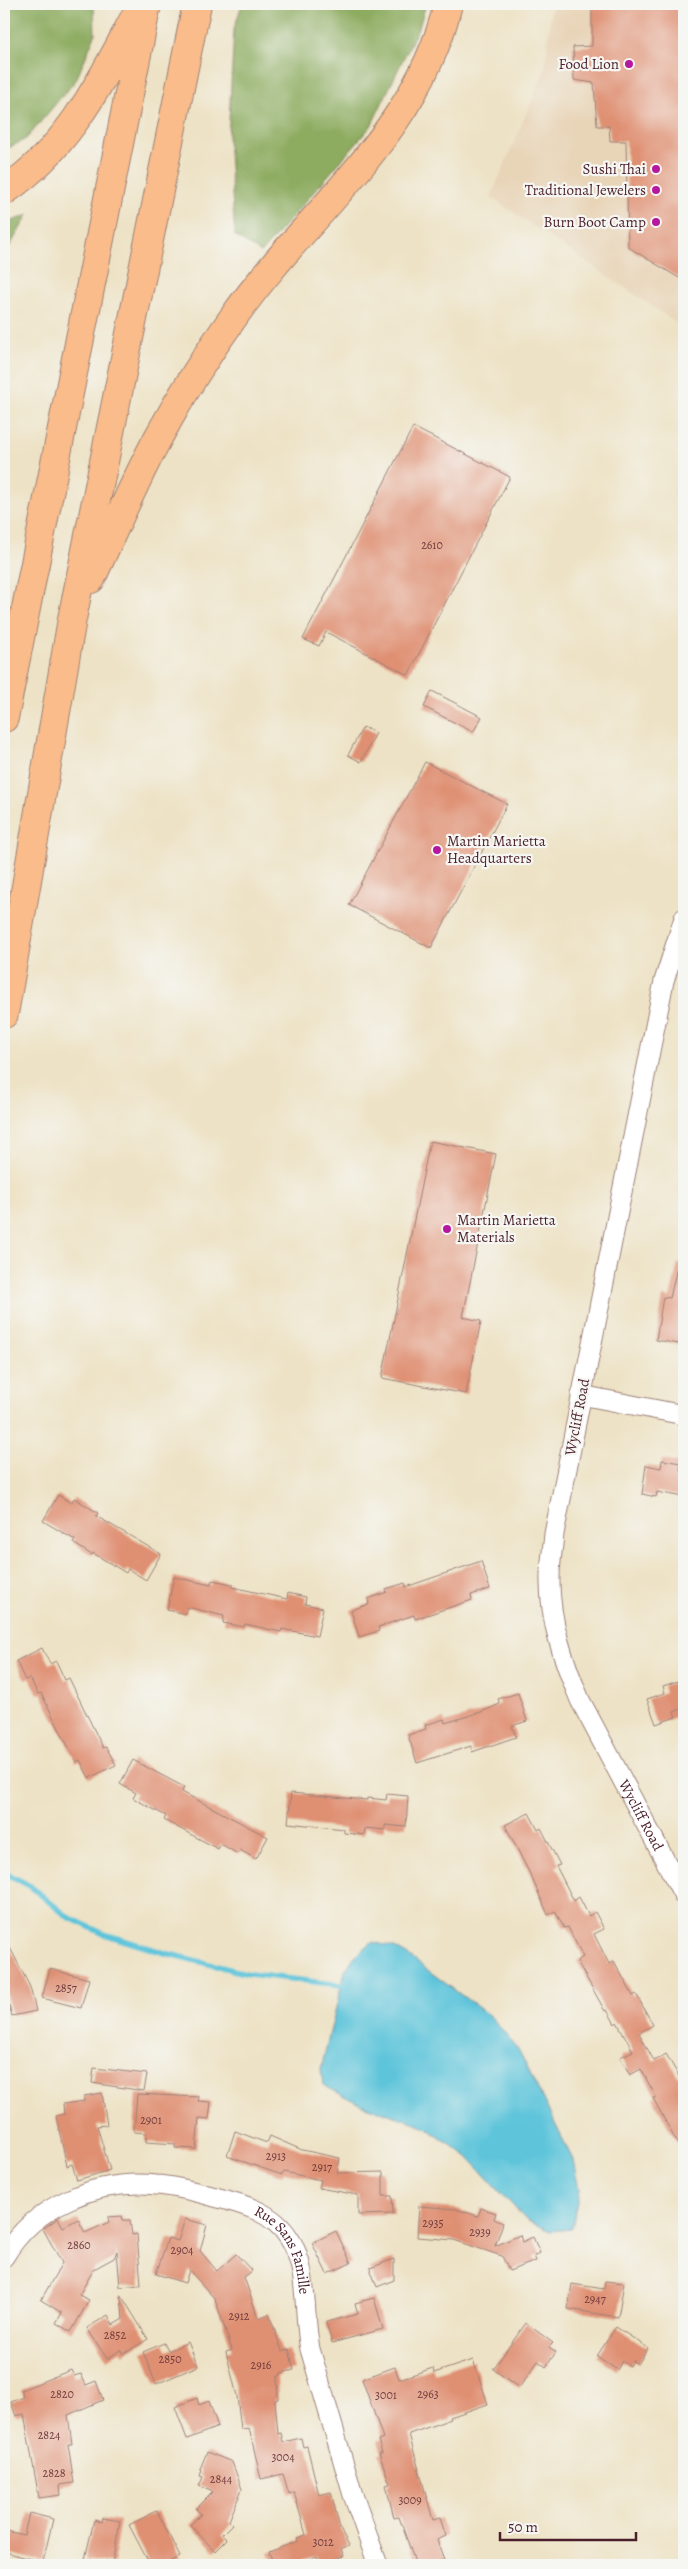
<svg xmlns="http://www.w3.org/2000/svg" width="688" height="2569" viewBox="0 0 688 2569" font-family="Alegreya,serif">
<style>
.built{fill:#e8d4b7}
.forest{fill:#8dac60;stroke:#6c6646}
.water{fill:#5dc4da;stroke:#547282}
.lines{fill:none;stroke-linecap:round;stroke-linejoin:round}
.stream{stroke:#5dc4da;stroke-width:5.5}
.building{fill:#df8f72}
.minor-casing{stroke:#9c8078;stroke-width:21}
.motorway-casing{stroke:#9c8078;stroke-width:30}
.minor{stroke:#fff;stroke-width:19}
.motorway{stroke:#f9bc8a;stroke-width:28}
.poi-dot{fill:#b5179e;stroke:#f6f6f2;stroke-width:2}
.labels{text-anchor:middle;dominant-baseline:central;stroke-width:4.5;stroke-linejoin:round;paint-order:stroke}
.number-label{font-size:12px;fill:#6f3b3d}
.poi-label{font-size:15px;fill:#4a1f2b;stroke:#f6f6f2;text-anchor:end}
.street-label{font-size:15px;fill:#4a1f2b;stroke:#f6f6f2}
</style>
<rect width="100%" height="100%" fill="#f6f6f2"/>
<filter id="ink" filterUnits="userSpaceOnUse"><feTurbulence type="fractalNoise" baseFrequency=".02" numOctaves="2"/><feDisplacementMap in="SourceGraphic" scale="10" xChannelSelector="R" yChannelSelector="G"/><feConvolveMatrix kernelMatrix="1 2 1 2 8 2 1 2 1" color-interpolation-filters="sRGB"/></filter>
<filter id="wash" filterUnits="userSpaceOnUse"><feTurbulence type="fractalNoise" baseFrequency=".0096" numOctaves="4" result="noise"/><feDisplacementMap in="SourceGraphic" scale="20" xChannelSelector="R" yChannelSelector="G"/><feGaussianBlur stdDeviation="1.12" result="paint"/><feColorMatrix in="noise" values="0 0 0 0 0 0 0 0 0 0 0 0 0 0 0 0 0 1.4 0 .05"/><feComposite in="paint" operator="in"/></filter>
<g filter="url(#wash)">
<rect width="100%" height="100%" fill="#ede2c5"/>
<path class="built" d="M 552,4 L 684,4 L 684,328 L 491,197 L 545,69 Z"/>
<path class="forest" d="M 4,4 L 94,4 L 95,35 L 76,80 L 26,139 L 4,150 Z
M 242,4 L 426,4 L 420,24 L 371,126 L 261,253 L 235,236 L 228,139 L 234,29 Z
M 28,215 L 4,256 L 4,224 Z"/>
<path class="water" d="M 372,1942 L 393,1947 L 410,1957 L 491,2017 L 517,2047 L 573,2160 L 579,2190 L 572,2229 L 550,2231 L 527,2221 L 468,2157 L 439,2136 L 419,2124 L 362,2105 L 323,2085 L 321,2069 L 345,1971 L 354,1957 Z"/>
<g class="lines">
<path class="stream" d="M 4,1872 L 30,1886 L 68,1917 L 104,1934 L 165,1953 L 249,1974 L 341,1985"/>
</g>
<g id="blocks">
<path class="building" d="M 592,4 L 684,4 L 684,281 L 628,247 L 626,141 L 610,141 L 609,126 L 597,126 L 594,83 L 574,80 L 573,47 L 592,46 Z
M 413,427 L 510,477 L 408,675 L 326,632 L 319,646 L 303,639 Z
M 432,691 L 482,717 L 473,732 L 424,707 Z
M 363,727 L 376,733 L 361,762 L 348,755 Z
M 425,762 L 507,804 L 431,948 L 349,905 Z
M 430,1141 L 496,1154 L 463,1317 L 481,1321 L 466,1394 L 382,1378 Z
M 678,1263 L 684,1264 L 684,1316 L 679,1344 L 656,1340 L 663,1297 L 670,1298 Z
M 662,1460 L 681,1463 L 680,1471 L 684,1472 L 684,1497 L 657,1492 L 656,1497 L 642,1494 L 646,1465 L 661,1468 Z
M 58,1495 L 71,1503 L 74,1498 L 98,1513 L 96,1516 L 161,1554 L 146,1580 L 128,1569 L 126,1573 L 93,1553 L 92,1555 L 73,1543 L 75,1540 L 43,1521 Z
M 481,1561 L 490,1589 L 471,1595 L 472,1600 L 415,1619 L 414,1615 L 378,1627 L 379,1631 L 359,1637 L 351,1610 L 369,1604 L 368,1599 L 387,1592 L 386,1589 L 405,1583 L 406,1587 Z
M 174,1577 L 211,1585 L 212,1580 L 233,1584 L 232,1587 L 287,1599 L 288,1593 L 306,1597 L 305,1604 L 323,1608 L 317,1636 L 282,1629 L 281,1632 L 245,1624 L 244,1627 L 223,1623 L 224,1616 L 187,1607 L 186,1614 L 167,1610 Z
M 42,1648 L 50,1664 L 56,1661 L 65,1680 L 69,1678 L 103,1748 L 106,1747 L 116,1765 L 89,1778 L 80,1760 L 76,1762 L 41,1693 L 38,1694 L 30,1678 L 25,1680 L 16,1661 Z
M 684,1679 L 684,1708 L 674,1712 L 676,1717 L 656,1724 L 647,1699 L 665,1693 L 663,1686 Z
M 518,1693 L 527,1721 L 512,1726 L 516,1737 L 472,1752 L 471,1746 L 417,1763 L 408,1735 L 426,1729 L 425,1725 L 444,1719 L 445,1723 L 481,1712 L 500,1704 L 498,1699 Z
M 133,1760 L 184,1787 L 182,1792 L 268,1837 L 256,1859 L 240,1850 L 238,1854 L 221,1844 L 218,1849 L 164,1820 L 166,1816 L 133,1798 L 136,1793 L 120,1784 Z
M 291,1793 L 367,1800 L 367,1798 L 386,1800 L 387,1794 L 408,1796 L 406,1827 L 385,1825 L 385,1830 L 365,1828 L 364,1835 L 344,1833 L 344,1829 L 288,1823 Z
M 529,1813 L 538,1830 L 541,1828 L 560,1865 L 556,1866 L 574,1901 L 579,1897 L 589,1916 L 595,1912 L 604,1929 L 594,1934 L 609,1964 L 614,1961 L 633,1996 L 636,1994 L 653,2025 L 639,2033 L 654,2061 L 666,2054 L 684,2085 L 684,2156 L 653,2098 L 656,2097 L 641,2069 L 630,2075 L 620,2057 L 633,2051 L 617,2022 L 615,2024 L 607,2010 L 605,2011 L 577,1961 L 583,1957 L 568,1927 L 564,1928 L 555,1911 L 548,1915 L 532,1878 L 505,1825 Z
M 4,1936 L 30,1987 L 36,2011 L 12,2016 L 4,1989 Z
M 50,1969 L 89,1979 L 81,2008 L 42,1998 Z
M 94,2068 L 147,2074 L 144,2091 L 92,2083 Z
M 102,2093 L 107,2125 L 97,2126 L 110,2170 L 77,2180 L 72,2164 L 67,2166 L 56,2116 L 64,2114 L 63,2104 L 84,2101 L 84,2096 Z
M 137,2094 L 199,2097 L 198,2101 L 211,2102 L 209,2119 L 199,2118 L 196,2149 L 175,2148 L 175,2144 L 146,2142 L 146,2133 L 134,2132 Z
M 235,2131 L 267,2143 L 270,2136 L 302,2150 L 340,2158 L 337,2173 L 383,2172 L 383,2196 L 392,2196 L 393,2214 L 358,2215 L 358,2195 L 319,2188 L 321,2180 L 284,2172 L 282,2175 L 227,2156 Z
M 419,2206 L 456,2209 L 478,2216 L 481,2208 L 496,2213 L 494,2219 L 503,2223 L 495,2246 L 520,2235 L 522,2242 L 533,2237 L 540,2253 L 534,2256 L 536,2261 L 509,2271 L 502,2256 L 454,2240 L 417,2237 Z
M 122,2216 L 123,2220 L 130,2220 L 132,2235 L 137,2234 L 141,2285 L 120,2287 L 117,2251 L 114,2258 L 94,2269 L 79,2295 L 89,2300 L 71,2332 L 56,2323 L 62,2313 L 41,2300 L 62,2263 L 43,2229 L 58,2218 L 63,2227 L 78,2219 L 85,2233 L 109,2222 L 108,2217 Z
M 185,2219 L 207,2225 L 200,2251 L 217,2271 L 236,2254 L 252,2271 L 244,2277 L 258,2318 L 269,2314 L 282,2351 L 289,2349 L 294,2370 L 281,2373 L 281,2375 L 277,2377 L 278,2399 L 275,2400 L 278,2434 L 281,2433 L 283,2442 L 301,2438 L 303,2447 L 307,2446 L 319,2495 L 331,2492 L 340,2529 L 349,2545 L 341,2549 L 344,2556 L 320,2565 L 317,2557 L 292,2565 L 274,2565 L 269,2552 L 298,2541 L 297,2538 L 306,2535 L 294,2492 L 289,2494 L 283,2474 L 261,2479 L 249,2428 L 241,2429 L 237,2396 L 226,2352 L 232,2350 L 215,2299 L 189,2270 L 185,2283 L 156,2274 L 168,2238 L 178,2241 Z
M 336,2231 L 351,2263 L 327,2274 L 312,2243 Z
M 394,2259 L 394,2280 L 377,2287 L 370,2268 Z
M 605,2281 L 624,2283 L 618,2317 L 568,2309 L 572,2284 L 604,2289 Z
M 121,2295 L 148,2339 L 124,2354 L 121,2350 L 107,2359 L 87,2328 L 108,2315 L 113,2325 L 123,2319 Z
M 374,2298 L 383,2329 L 332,2343 L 326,2322 L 358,2314 L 355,2303 Z
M 526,2323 L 553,2343 L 549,2347 L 556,2352 L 546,2367 L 538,2361 L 519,2388 L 493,2369 Z
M 616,2327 L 648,2348 L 638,2364 L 633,2361 L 630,2366 L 622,2361 L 617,2370 L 597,2356 Z
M 188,2342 L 198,2366 L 156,2384 L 143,2352 L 164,2343 L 168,2351 Z
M 473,2360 L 488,2404 L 450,2417 L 451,2419 L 409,2434 L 433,2520 L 440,2518 L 446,2536 L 437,2540 L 444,2560 L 428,2565 L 416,2565 L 399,2517 L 394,2518 L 386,2485 L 390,2484 L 379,2453 L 382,2453 L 378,2440 L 383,2438 L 362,2379 L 395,2367 L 399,2379 L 433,2368 L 434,2373 Z
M 71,2370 L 74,2376 L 81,2374 L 86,2385 L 96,2381 L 103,2400 L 68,2415 L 72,2444 L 68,2444 L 74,2483 L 60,2485 L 61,2495 L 39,2498 L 24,2414 L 16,2416 L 11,2402 L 24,2397 L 21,2390 Z
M 197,2398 L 199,2405 L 209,2401 L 218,2427 L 187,2439 L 175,2407 Z
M 207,2452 L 232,2462 L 242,2489 L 229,2521 L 232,2524 L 222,2534 L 227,2539 L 215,2551 L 190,2525 L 201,2514 L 196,2509 L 213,2492 L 199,2486 L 203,2477 L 200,2476 L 202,2470 L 200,2469 Z
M 157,2511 L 180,2557 L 164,2565 L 150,2565 L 129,2525 Z
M 29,2513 L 53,2519 L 43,2562 L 4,2552 L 7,2531 L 24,2535 Z
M 103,2518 L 120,2521 L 112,2564 L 85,2559 L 94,2520 L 102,2522 Z"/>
</g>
</g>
<g filter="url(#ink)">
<use href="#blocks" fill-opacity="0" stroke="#9c8078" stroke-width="1"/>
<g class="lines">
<g class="minor-casing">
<g id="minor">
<path id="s1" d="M 684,918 L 664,981 L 554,1534 C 553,1548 550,1563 550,1577 C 549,1620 564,1662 580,1700 L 684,1896"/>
<path d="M 581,1395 L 684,1415"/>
<path id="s2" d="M 4,2257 C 34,2205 97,2179 156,2185 C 177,2186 196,2192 215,2197 C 243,2204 273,2212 289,2238 C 309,2267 303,2315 310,2349 L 353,2495 L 378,2565"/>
</g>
</g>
<g class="motorway-casing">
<path id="motorway" d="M 4,191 C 70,147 100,82 136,15
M 91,579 C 113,532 134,482 159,436 C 182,394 207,354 235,315 C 308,212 419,132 448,4
M 4,718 L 147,4
M 4,1014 L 72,619 L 197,4"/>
</g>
<use href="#minor" class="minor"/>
<use href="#motorway" class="motorway"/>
</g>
</g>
<g class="poi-dot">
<circle cx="629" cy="64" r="5"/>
<circle cx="656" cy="169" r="5"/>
<circle cx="656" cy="190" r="5"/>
<circle cx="656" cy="222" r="5"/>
<circle cx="437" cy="850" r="5"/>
<circle cx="447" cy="1229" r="5"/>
</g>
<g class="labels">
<g class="number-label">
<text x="432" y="545">2610</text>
<text x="66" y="1988">2857</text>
<text x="151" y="2120">2901</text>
<text x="276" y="2156">2913</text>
<text x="322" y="2167">2917</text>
<text x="433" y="2223">2935</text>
<text x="480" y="2232">2939</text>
<text x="79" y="2245">2860</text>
<text x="182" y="2250">2904</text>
<text x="595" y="2299">2947</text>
<text x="239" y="2316">2912</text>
<text x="115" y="2335">2852</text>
<text x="170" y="2359">2850</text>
<text x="261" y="2365">2916</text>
<text x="62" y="2394">2820</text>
<text x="428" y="2394">2963</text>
<text x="386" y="2395">3001</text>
<text x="49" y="2435">2824</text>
<text x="283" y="2457">3004</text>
<text x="54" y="2473">2828</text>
<text x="221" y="2479">2844</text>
<text x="410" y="2500">3009</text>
<text x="323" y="2542">3012</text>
</g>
<g class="poi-label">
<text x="619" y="64">Food Lion</text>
<text x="646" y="169">Sushi Thai</text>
<text x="646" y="190">Traditional Jewelers</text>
<text x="646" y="222">Burn Boot Camp</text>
<text x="447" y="841" text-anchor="start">Martin Marietta<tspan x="447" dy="17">Headquarters</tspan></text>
<text x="457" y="1220" text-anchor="start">Martin Marietta<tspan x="457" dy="17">Materials</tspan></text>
</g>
<g class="street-label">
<text transform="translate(577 1417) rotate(-79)">Wycliff Road</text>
<text stroke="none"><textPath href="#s1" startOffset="931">Wycliff Road</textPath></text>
<text stroke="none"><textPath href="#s2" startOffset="332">Rue Sans Famille</textPath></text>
</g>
</g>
<rect width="688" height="2569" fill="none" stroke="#f6f6f2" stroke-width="20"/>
<path d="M500 2532v8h136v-8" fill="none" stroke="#4a1f2b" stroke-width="2.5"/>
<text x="508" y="2532" font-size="15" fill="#4a1f2b" stroke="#f6f6f2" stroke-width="4" paint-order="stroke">50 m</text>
</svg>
